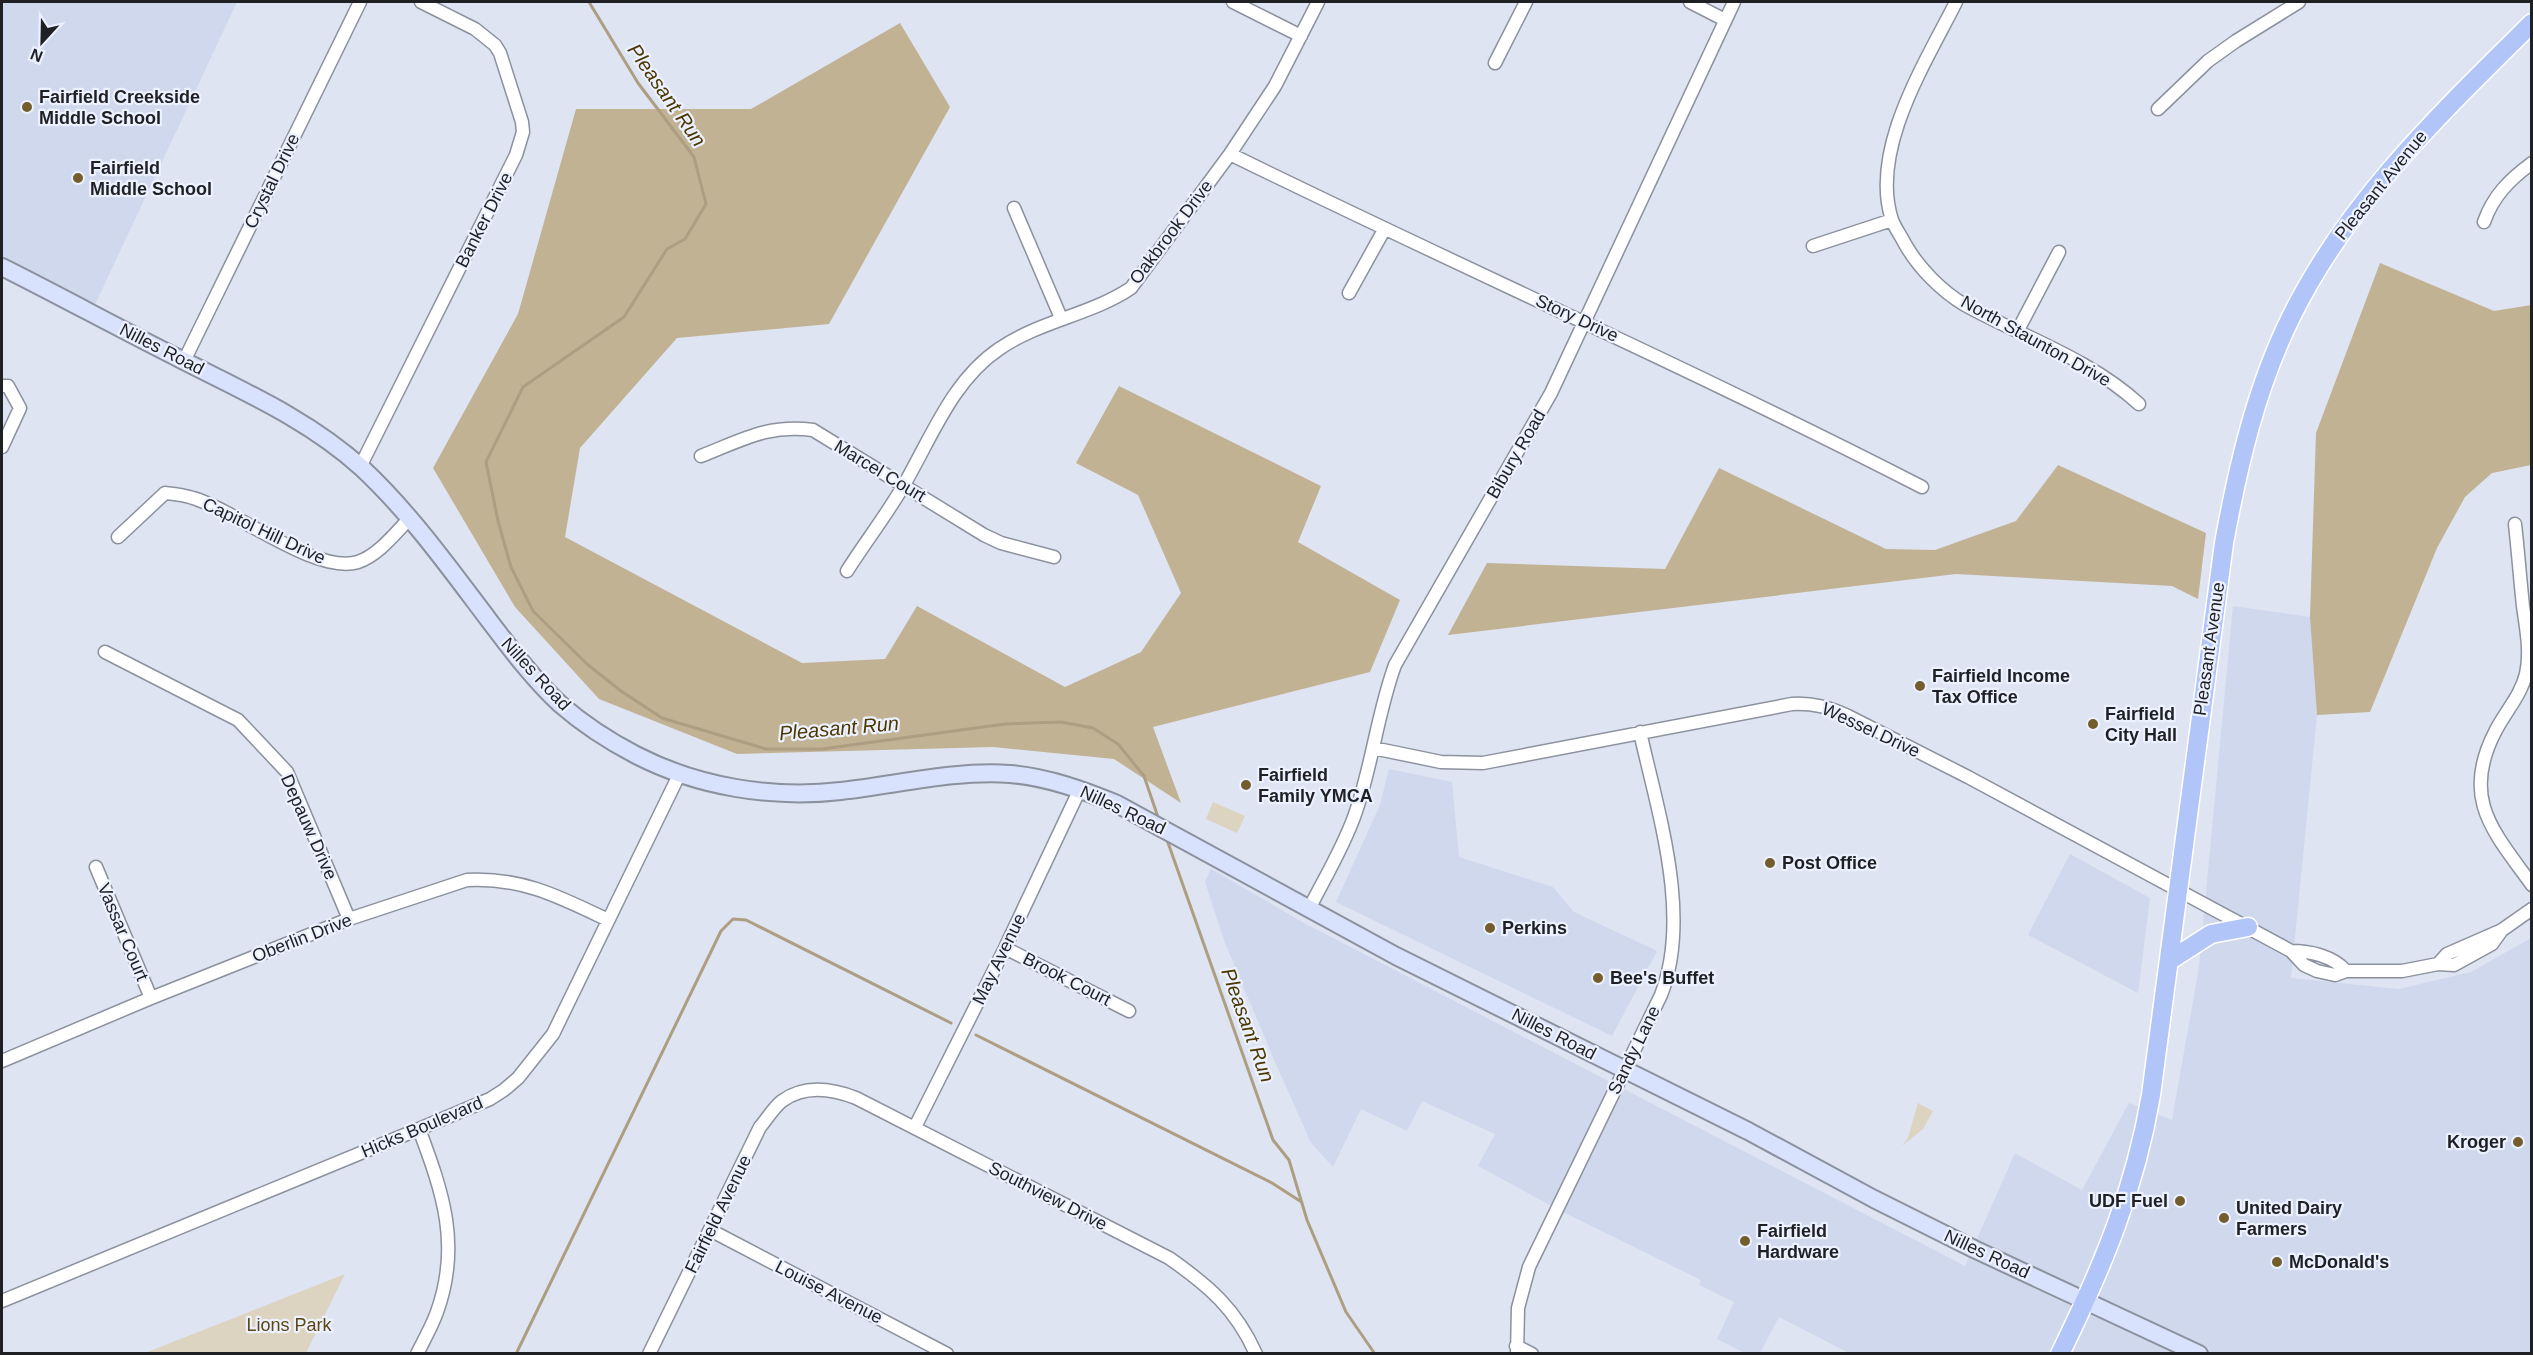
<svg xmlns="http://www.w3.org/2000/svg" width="2533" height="1355" viewBox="0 0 2533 1355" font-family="Helvetica,sans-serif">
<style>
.built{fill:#cfd8ec}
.green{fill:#dcd3c0}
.forest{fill:#c1b294}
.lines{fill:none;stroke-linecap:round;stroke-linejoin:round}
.stream{stroke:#ad9e81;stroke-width:3}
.street-casing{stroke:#8c919e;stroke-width:15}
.secondary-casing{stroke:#8c919e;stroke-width:20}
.primary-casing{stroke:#fff;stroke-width:21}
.street{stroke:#fff;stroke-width:12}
.secondary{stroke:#d9e2fc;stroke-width:16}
.primary{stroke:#b2c5f8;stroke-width:18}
.poi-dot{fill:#745d2d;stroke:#ecf1ff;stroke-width:2}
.labels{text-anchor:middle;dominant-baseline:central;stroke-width:4.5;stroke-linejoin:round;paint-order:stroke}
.poi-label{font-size:18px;font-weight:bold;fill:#1e2024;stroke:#ecf1ff;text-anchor:start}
.street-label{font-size:18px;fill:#1e2024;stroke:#ecf1ff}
.park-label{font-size:18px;fill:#5c4611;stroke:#ecf1ff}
.water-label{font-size:20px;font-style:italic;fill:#4d3700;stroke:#ecf1ff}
</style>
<rect width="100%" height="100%" fill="#dee4f2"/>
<path class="built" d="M 2,2 L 237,2 L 91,313 L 2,267 Z
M 2233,606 L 2310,617 L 2317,715 L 2291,978 L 2399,989 L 2471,972 L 2531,938 L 2531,1353 L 1849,1353 L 1779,1317 L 1760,1353 L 1745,1353 L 1717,1339 L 1734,1302 L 1699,1285 L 1701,1280 L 1563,1212 L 1478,1166 L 1495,1134 L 1422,1101 L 1407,1131 L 1361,1109 L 1333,1167 L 1311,1143 L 1275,1062 L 1225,943 L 1205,882 L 1211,869 L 1306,924 L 1965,1266 L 2015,1153 L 2082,1190 L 2129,1103 L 2172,1120 L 2199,967 Z
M 1389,769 L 1452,782 L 1459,857 L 1553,887 L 1574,912 L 1657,951 L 1612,1036 L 1336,902 L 1380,805 Z
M 2070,854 L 2150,898 L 2138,993 L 2028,935 Z"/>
<path class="green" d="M 1213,802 L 1245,816 L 1237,833 L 1206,819 Z
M 1918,1103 L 1933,1111 L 1923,1129 L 1902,1146 L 1908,1138 Z
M 345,1274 L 306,1353 L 145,1353 Z"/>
<path class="forest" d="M 900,23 L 950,107 L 829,324 L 677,338 L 580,448 L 565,537 L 802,663 L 885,659 L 917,606 L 1065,687 L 1141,652 L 1181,593 L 1138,495 L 1076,463 L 1119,386 L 1321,486 L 1298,542 L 1400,600 L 1370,672 L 1153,727 L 1181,803 L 1114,759 L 993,747 L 737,754 L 599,699 L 515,607 L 433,468 L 518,314 L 576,109 L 751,109 Z
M 2380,263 L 2494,311 L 2531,305 L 2531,465 L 2492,473 L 2465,497 L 2437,548 L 2370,712 L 2317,715 L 2310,617 L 2316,433 Z
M 2058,465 L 2206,533 L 2198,599 L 2172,586 L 1956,574 L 1448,635 L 1487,563 L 1665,569 L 1719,468 L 1886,549 L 1935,550 L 2016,521 Z"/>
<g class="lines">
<path class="stream" d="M 589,2 L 638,83 L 694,157 L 706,204 L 685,239 L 667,249 L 624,317 L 523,387 L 486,462 L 498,521 L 511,567 L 533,611 L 587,664 L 621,691 L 662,718 L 766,749 L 822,749 L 1005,724 L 1061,722 L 1093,728 L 1118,744 L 1144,776 L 1159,820
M 1166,837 L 1273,1140 L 1289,1160 L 1307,1220 L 1346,1312 L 1375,1354
M 976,1035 L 1272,1183 L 1300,1201
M 516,1354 L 721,931 L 733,919 L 746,920 L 951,1023"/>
<g class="street-casing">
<path id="street" d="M 1233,2 L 1301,36
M 1690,2 L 1725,20
M 1956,2 C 1926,62 1869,150 1892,220 C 1895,228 1901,236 1905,244 C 1918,267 1941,291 1965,305 C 2023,337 2090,359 2139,404
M 1495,63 L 1526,2
M 2158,109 L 2208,61 L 2236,41 L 2299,2
M 1230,154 C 1460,267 1694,370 1922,487
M 1014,208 L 1061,318
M 2484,222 C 2493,196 2510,179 2532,163
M 1813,246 L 1892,220
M 1349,293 L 1384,230
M 2018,330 L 2059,252
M 184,361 L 360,2
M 2,386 L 8,386 L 20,408 L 2,447
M 701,456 C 742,440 768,424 813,430 L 984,535 L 1001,543 L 1054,557
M 360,467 L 516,155 L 523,132 L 522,122 L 500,53 L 495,45 L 475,29 L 421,2
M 2515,524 C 2518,551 2520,578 2523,606 C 2526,628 2531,652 2526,674 C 2521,695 2506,711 2496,730 C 2460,798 2493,831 2532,885
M 118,537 L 165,493 C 174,494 184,495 193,498 C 235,510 316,575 358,562 C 379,555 396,532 411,517
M 847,571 C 866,541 888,513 905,483 C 932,436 953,380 999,349 C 1039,321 1091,315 1131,288 L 1230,154 L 1275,86 L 1318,2
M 105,652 L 238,720 L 287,772 L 349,919
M 1373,748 L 1441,762 L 1483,763 L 1792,704 C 1813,703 1829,707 1848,716 L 1968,777 L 2291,951 L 2304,965 L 2317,971 L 2335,975 L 2346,971 L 2402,971 L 2438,964 L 2454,965 L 2492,944 L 2502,930
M 96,867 L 151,998
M 1309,909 C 1324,879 1342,850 1354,817 C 1372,768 1377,714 1395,665 L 1551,393 L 1734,2
M 1005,948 L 1129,1011
M 2291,951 C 2310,951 2333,956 2346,971
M 2438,964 L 2447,954 L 2502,930 L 2532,909
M 2,1061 L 151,998 L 349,919 L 467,880 C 522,877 560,897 608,920
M 915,1127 L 1005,948 L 1080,789
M 710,1230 L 947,1354
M 2,1301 L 419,1129 L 490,1099 L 504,1090 L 518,1078 L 553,1034 L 680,773
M 1516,1346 L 1532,1354
M 417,1354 C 424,1340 432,1326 437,1312 C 461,1245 443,1193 419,1129
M 649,1354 L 760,1127 C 767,1119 774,1107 782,1101 C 805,1084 833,1089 856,1098 L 1169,1258 C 1209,1286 1236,1309 1256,1354
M 1517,1354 L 1518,1308 L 1529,1267 L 1661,995 C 1692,916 1658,813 1640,732"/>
</g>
<g class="secondary-casing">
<path id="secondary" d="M 2,267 C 62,297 122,330 182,360 C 245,392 309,420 362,468 C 410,513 448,566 488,619 C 510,648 533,679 560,704 C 583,724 609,741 636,755 C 698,787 772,799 841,791 C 897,785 953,770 1010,774 C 1047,777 1083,790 1117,804 L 1396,956 L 1748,1131 L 1874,1199 L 1974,1249 L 2199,1354"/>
</g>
<g class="primary-casing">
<path id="primary" d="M 2169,961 L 2211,934 L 2248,927
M 2060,1354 C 2102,1268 2135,1190 2151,1095 L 2224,543 C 2238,466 2256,388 2291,317 C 2348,201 2441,113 2532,23"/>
</g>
<use href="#street" class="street"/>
<use href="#secondary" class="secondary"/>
<use href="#primary" class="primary"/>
</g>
<g class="poi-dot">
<circle cx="27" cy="107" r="6"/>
<circle cx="78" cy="178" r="6"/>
<circle cx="1920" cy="686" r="6"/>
<circle cx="2093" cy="724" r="6"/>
<circle cx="1246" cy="785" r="6"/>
<circle cx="1770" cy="863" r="6"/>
<circle cx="1490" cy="928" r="6"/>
<circle cx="1598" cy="978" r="6"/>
<circle cx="2518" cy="1142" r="6"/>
<circle cx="2180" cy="1201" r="6"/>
<circle cx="2224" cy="1218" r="6"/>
<circle cx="1745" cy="1241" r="6"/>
<circle cx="2277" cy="1262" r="6"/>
</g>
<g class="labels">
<g class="poi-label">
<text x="39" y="97">Fairfield Creekside<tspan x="39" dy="21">Middle School</tspan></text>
<text x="90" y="168">Fairfield<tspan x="90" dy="21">Middle School</tspan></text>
<text x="1932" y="676">Fairfield Income<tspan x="1932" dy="21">Tax Office</tspan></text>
<text x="2105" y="714">Fairfield<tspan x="2105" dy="21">City Hall</tspan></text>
<text x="1258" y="775">Fairfield<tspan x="1258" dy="21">Family YMCA</tspan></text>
<text x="1782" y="863">Post Office</text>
<text x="1502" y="928">Perkins</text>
<text x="1610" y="978">Bee's Buffet</text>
<text x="2506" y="1142" text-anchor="end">Kroger</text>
<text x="2168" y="1201" text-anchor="end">UDF Fuel</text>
<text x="2236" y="1208">United Dairy<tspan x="2236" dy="21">Farmers</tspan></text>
<text x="1757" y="1231">Fairfield<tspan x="1757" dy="21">Hardware</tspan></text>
<text x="2289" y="1262">McDonald's</text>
</g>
<g class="street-label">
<text transform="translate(272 181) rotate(-64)">Crystal Drive</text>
<text transform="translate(2381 185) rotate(-51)">Pleasant Avenue</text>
<text transform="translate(484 220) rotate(-63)">Banker Drive</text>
<text transform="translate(1171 232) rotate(-53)">Oakbrook Drive</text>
<text transform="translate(1577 318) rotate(25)">Story Drive</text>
<text transform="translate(2036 341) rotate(29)">North Staunton Drive</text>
<text transform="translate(162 349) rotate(27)">Nilles Road</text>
<text transform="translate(1516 454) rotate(-60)">Bibury Road</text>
<text transform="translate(880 471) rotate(31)">Marcel Court</text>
<text transform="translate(264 531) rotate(25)">Capitol Hill Drive</text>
<text transform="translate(2209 649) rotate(-82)">Pleasant Avenue</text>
<text transform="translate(536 674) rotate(47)">Nilles Road</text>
<text transform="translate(1871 730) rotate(25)">Wessel Drive</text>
<text transform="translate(1123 810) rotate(25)">Nilles Road</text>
<text transform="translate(309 827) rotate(66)">Depauw Drive</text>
<text transform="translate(123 932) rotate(67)">Vassar Court</text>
<text transform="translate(302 938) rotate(-21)">Oberlin Drive</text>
<text transform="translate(999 959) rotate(-64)">May Avenue</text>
<text transform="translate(1067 979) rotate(27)">Brook Court</text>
<text transform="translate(1554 1034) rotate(27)">Nilles Road</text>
<text transform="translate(1634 1050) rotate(-64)">Sandy Lane</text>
<text transform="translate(422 1127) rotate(-23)">Hicks Boulevard</text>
<text transform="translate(1048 1196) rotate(27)">Southview Drive</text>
<text transform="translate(718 1214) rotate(-64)">Fairfield Avenue</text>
<text transform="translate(1987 1254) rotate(25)">Nilles Road</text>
<text transform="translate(829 1292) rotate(27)">Louise Avenue</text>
</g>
<g class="park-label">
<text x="289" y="1325">Lions Park</text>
</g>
<g class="water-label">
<text transform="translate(667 95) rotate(55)">Pleasant Run</text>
<text transform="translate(839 728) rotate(-5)">Pleasant Run</text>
<text transform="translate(1248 1025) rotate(70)">Pleasant Run</text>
</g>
</g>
<rect width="2533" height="1355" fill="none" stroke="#1e2024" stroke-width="6"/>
<g transform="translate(42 42) rotate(202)" stroke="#ecf1ff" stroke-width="4.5" paint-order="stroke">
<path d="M0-4.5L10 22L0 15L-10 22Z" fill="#1e2024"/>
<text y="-9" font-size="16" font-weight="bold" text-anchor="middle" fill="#1e2024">N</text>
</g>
</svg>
